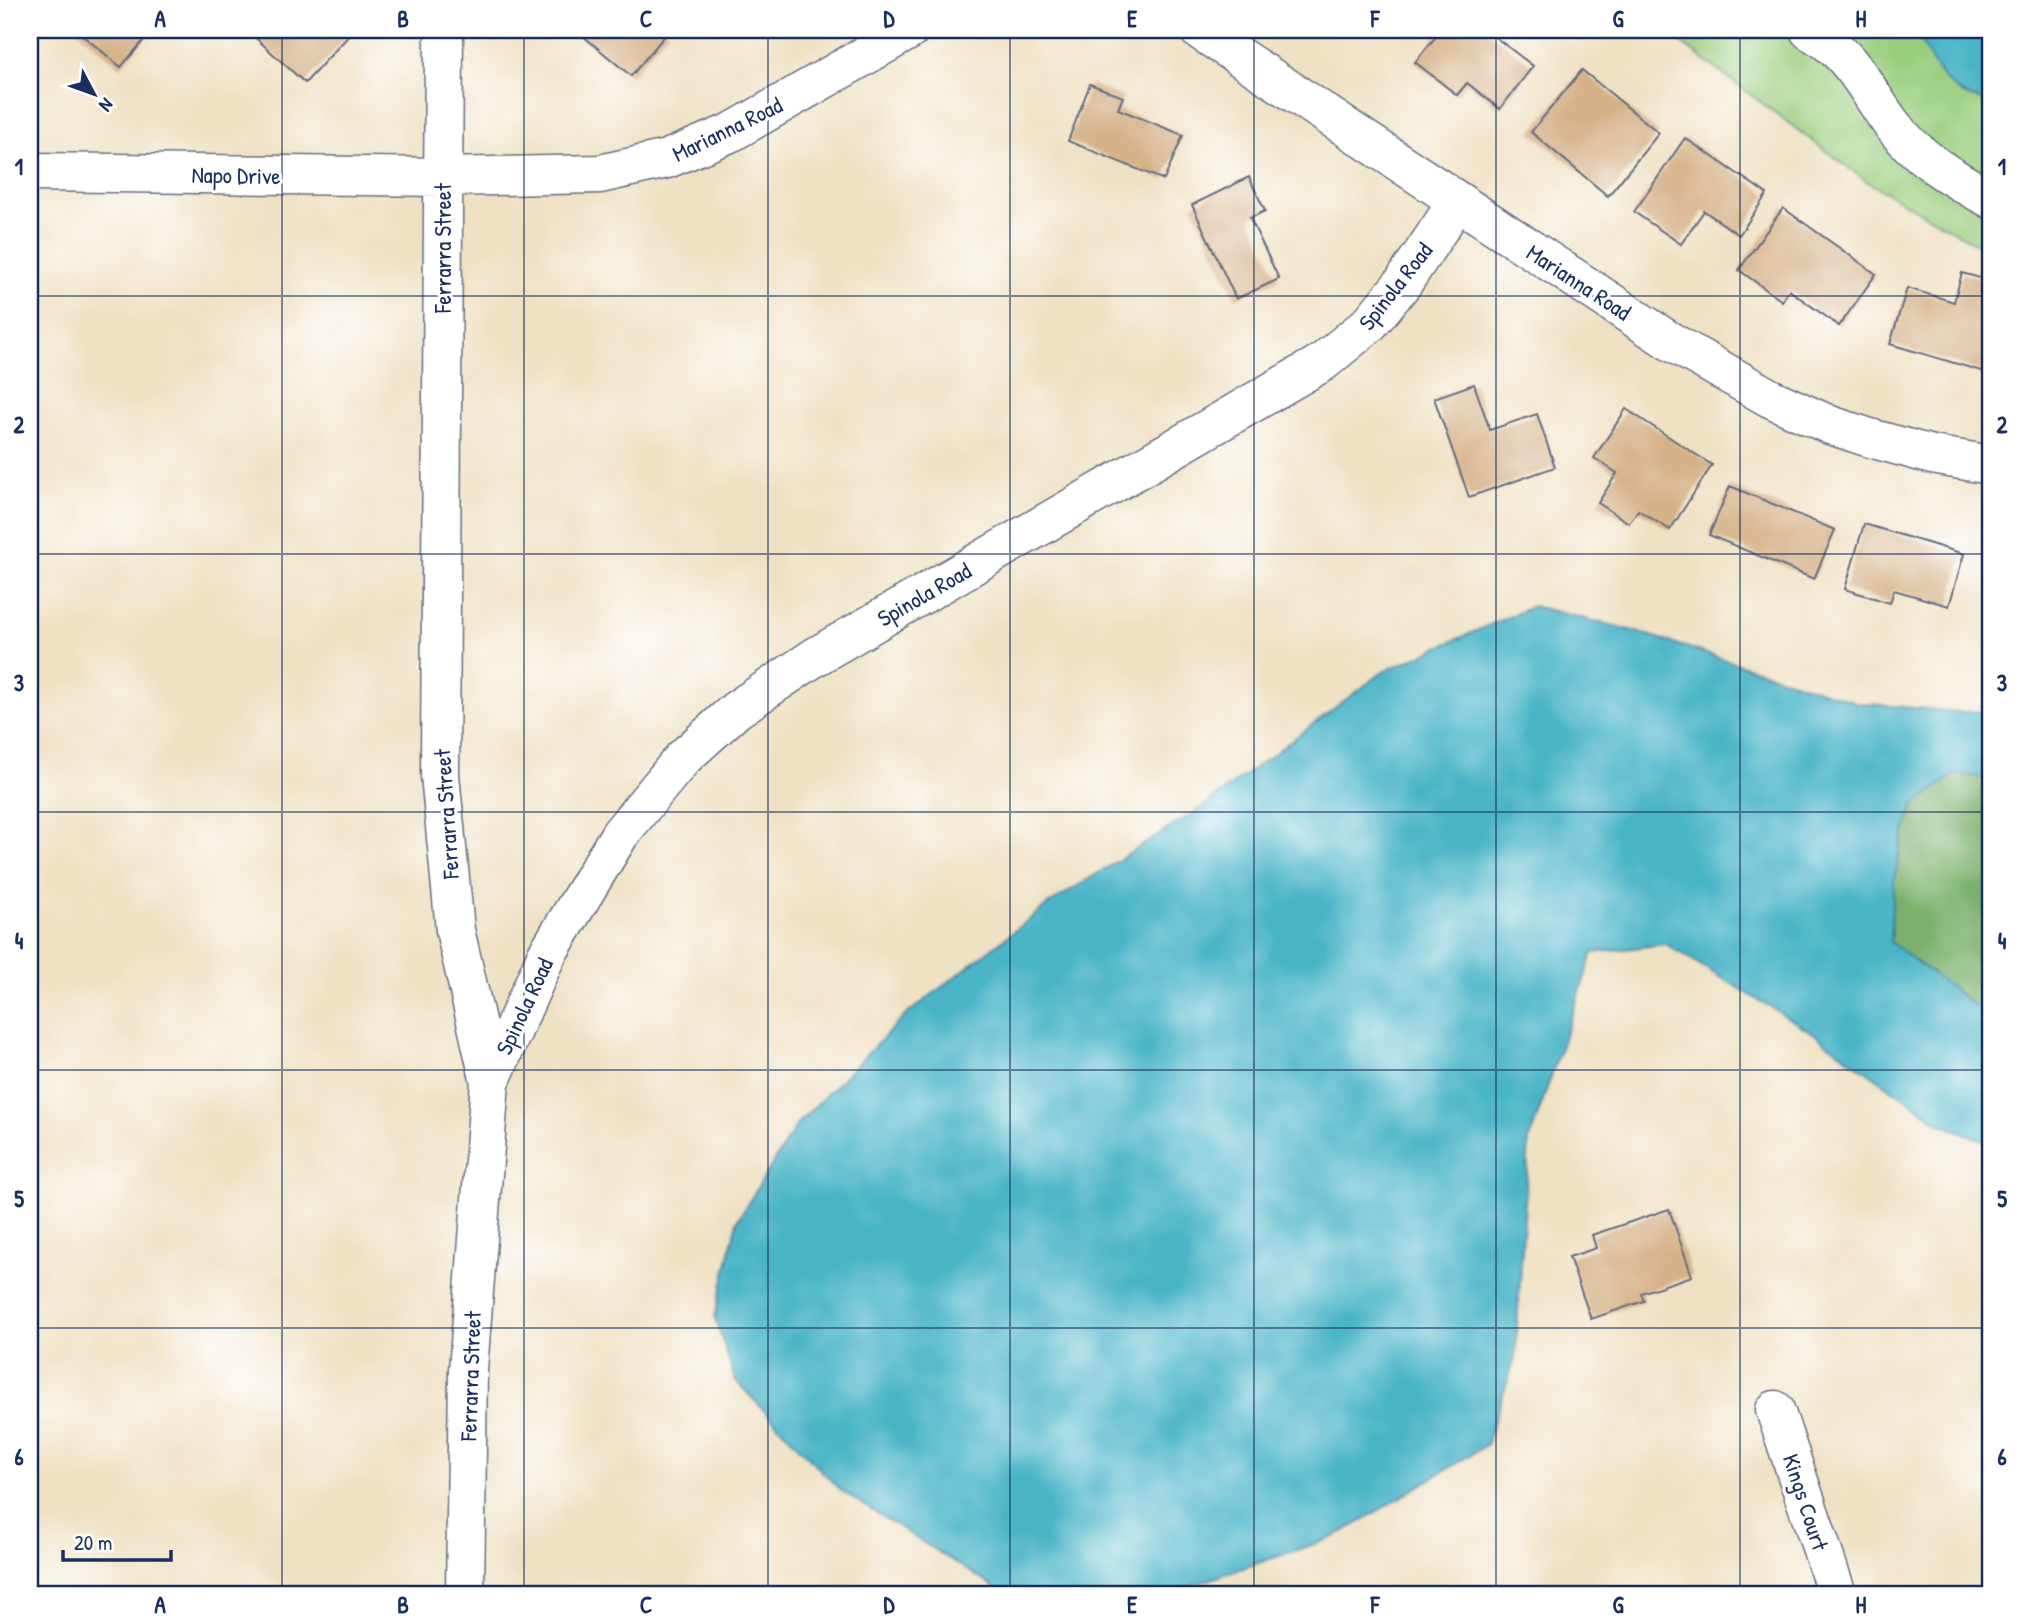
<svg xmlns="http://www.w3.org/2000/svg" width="2021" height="1624" viewBox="0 0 2021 1624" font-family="'Patrick Hand',sans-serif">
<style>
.green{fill:#9ace7e;stroke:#5a7e6e;stroke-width:2}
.forest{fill:#7bb16d;stroke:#4b7066;stroke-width:2}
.water{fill:#4bb5c8;stroke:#337293;stroke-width:2}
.building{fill:#d6b289}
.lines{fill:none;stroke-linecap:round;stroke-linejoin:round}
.minor-casing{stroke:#656d81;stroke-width:41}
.minor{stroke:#fff;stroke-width:38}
.grid{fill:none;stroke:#1b2f5e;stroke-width:2;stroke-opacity:0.55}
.labels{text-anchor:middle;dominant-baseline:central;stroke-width:6;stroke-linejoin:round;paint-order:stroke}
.street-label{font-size:23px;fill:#1b2f5e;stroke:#fff}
.neatline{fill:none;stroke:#1b2f5e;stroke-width:2.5}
.grid-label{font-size:23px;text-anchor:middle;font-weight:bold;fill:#1b2f5e}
</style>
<rect width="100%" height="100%" fill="#fff"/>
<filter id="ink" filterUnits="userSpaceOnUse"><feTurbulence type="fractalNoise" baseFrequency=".0143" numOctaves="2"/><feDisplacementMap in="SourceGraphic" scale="14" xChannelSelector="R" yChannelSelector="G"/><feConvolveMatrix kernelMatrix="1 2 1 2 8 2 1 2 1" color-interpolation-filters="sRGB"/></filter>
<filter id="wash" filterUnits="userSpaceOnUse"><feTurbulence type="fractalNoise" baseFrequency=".00686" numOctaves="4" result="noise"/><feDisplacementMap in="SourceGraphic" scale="28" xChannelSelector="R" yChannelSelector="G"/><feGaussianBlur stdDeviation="1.57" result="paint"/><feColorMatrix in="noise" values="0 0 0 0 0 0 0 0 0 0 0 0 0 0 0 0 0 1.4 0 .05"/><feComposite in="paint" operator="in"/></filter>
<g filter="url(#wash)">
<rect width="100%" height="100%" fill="#efe1c3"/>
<path class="green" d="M 1664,30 L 1991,30 L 1991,252 L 1866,181 Z"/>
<path class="forest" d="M 1956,773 L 1991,779 L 1991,1011 L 1977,1007 L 1890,943 L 1894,881 L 1901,844 L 1914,805 Z"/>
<path class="water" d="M 1916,30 L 1991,30 L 1991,103 C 1945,95 1935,68 1916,30 Z
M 1533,606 L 1642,633 L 1859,703 L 1959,712 L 1991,711 L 1991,779 L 1956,773 L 1914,805 L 1901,844 L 1894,881 L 1890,942 L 1977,1007 L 1991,1011 L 1991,1143 L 1943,1125 L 1810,1031 L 1665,944 L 1593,953 L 1529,1141 L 1515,1358 L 1486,1445 L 1335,1537 L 1202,1582 L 1164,1594 L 1005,1594 L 840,1490 L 735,1380 L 715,1317 L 737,1221 L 798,1123 L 907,1014 L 1049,904 L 1200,809 L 1384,671 Z"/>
<g id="blocks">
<path class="building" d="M 76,30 L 134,30 L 145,39 L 121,67 Z
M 247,30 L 354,30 L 305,83 Z
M 576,30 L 665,30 L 668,32 L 631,76 Z
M 1441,30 L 1486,30 L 1533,66 L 1500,109 L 1467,83 L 1457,95 L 1415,62 Z
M 1582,70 L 1659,133 L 1608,196 L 1531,132 Z
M 1090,84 L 1123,97 L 1118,109 L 1183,135 L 1164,180 L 1068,141 Z
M 1685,138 L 1767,194 L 1739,235 L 1704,211 L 1681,244 L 1634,212 Z
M 1249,177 L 1265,211 L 1250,218 L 1279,279 L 1236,299 L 1192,205 Z
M 1783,208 L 1876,274 L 1839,326 L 1789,290 L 1782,301 L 1739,270 Z
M 1962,273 L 1991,281 L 1991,374 L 1890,344 L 1907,288 L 1954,302 Z
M 1474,384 L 1490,430 L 1537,414 L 1555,467 L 1469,497 L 1434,398 Z
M 1626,409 L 1712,465 L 1670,530 L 1638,510 L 1629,523 L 1598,503 L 1617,473 L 1594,458 Z
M 1730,486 L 1835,530 L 1814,579 L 1709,535 Z
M 1864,524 L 1964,554 L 1949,606 L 1894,590 L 1890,603 L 1845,589 Z
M 1669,1209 L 1692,1276 L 1641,1293 L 1644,1301 L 1591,1319 L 1569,1257 L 1596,1248 L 1592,1235 Z"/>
</g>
</g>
<g filter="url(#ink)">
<use href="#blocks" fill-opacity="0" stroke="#656d81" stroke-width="2"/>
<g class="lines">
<g class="minor-casing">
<path id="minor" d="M 444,30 L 440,775 L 455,930 L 490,1082 L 468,1370 L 465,1594
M 1199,30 L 1668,340 L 1770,398 L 1830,425 L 1870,438 L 1932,455 L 1991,465
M 1809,30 C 1816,35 1825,39 1831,45 C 1856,65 1871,96 1890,122 C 1916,157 1953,179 1991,199
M 30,172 L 443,177 L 600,174 L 667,159 L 732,132 L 910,30
M 490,1082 L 547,954 L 620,834 L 683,758 L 736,710 L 815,657 L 1323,362 L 1369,324 L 1403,283 L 1457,202
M 1775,1410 L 1837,1594"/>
</g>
<use href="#minor" class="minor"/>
</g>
</g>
<path class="grid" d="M 282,30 L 282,1594M 524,30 L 524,1594M 768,30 L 768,1594M 1010,30 L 1010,1594M 1254,30 L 1254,1594M 1496,30 L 1496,1594M 1740,30 L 1740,1594M 30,296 L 1991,296M 30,554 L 1991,554M 30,812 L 1991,812M 30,1070 L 1991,1070M 30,1328 L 1991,1328"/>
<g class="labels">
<g class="street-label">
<text transform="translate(727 129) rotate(-26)">Marianna Road</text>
<text transform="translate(236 175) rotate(1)">Napo Drive</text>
<text transform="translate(442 248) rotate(-90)">Ferrarra Street</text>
<text transform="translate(1579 282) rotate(33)">Marianna Road</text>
<text transform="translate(1395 286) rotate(-52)">Spinola Road</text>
<text transform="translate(924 594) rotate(-30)">Spinola Road</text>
<text transform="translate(446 814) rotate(-94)">Ferrarra Street</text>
<text transform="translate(524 1006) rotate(-65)">Spinola Road</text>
<text transform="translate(470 1376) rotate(-88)">Ferrarra Street</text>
<text transform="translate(1806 1502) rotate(72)">Kings Court</text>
</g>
</g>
<rect width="2021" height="1624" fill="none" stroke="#fff" stroke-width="77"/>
<g transform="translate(94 94) rotate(131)" stroke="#ffffff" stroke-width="5" paint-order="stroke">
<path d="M0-5L12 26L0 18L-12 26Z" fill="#1b2f5e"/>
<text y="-10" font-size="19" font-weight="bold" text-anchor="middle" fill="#1b2f5e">N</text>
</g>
<path d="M63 1550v10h108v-10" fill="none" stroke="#1b2f5e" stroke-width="3.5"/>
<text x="74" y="1550" font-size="21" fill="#1b2f5e" stroke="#ffffff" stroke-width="5" paint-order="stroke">20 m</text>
<rect x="38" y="38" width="1944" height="1548" class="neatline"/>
<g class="grid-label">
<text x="160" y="27">A</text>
<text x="403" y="27">B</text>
<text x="646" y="27">C</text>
<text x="889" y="27">D</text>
<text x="1132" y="27">E</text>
<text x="1375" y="27">F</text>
<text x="1618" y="27">G</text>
<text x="1861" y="27">H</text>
<text x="19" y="175">1</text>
<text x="2002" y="175">1</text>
<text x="19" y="433">2</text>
<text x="2002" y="433">2</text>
<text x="19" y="691">3</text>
<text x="2002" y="691">3</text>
<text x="19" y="949">4</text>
<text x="2002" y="949">4</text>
<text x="19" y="1207">5</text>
<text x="2002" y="1207">5</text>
<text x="19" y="1465">6</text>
<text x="2002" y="1465">6</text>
<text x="160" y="1613">A</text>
<text x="403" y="1613">B</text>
<text x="646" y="1613">C</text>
<text x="889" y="1613">D</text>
<text x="1132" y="1613">E</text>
<text x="1375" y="1613">F</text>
<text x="1618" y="1613">G</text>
<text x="1861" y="1613">H</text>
</g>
</svg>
